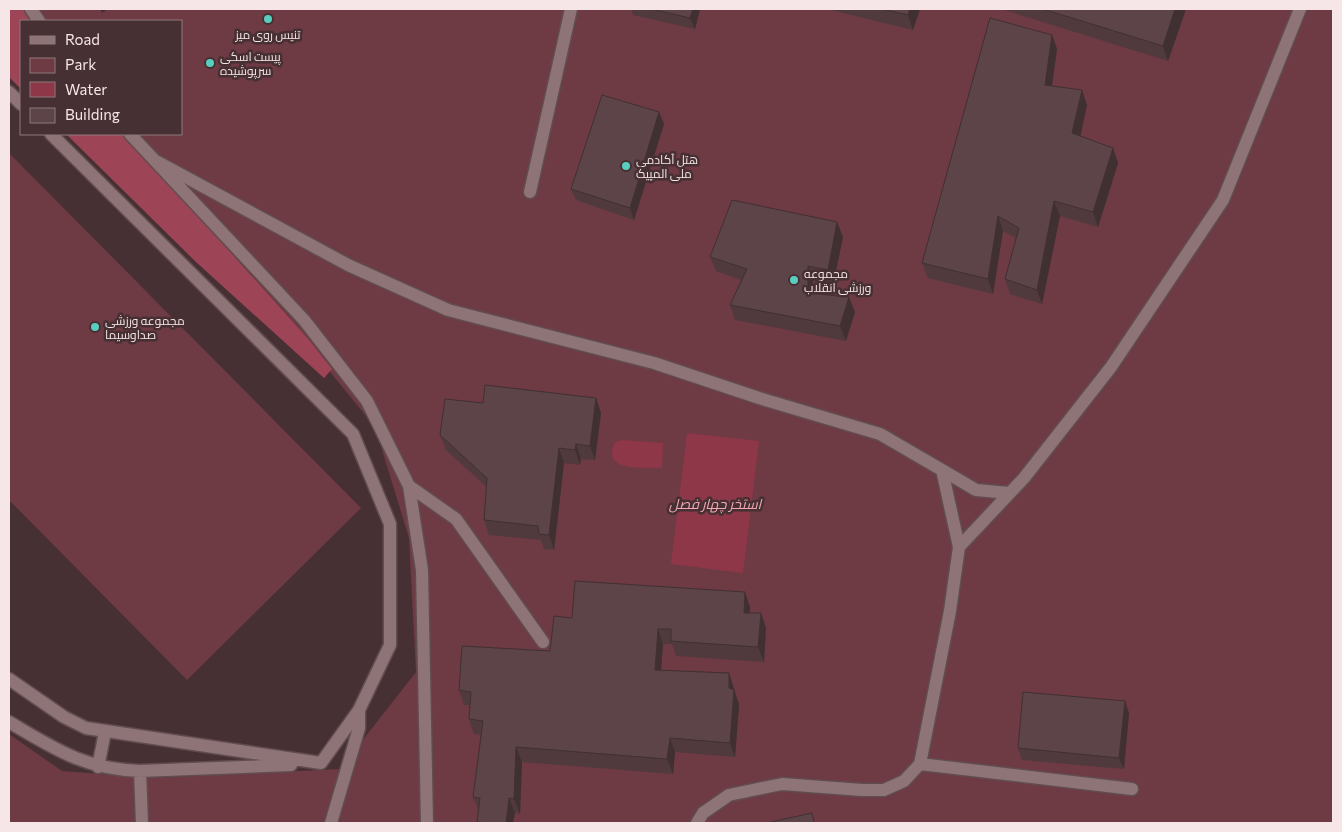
<svg xmlns="http://www.w3.org/2000/svg" width="1342" height="832" viewBox="0 0 1342 832" font-family="Commissioner,Cairo,sans-serif">
<style>
.green{fill:#6e3a43}
.forest{fill:#9d4456}
.water{fill:#8e3749}
.lines{fill:none;stroke-linecap:round;stroke-linejoin:round}
.minor-casing{stroke:#614d50;stroke-width:15}
.minor{stroke:#8e7377;stroke-width:12}
.wall{fill:#503a3e}
.shaded-wall{fill:#413032}
.building{fill:#5d4448;stroke:#413032}
.poi-dot{fill:#59cebe;stroke:#473033;stroke-width:2}
.labels{text-anchor:middle;dominant-baseline:central;stroke-width:5;stroke-linejoin:round;paint-order:stroke}
.poi-label{font-size:12px;fill:#f6e6e8;stroke:#473033;text-anchor:start}
.water-label{font-size:14px;font-style:italic;fill:#f3a8b3;stroke:#473033}
</style>
<rect width="100%" height="100%" fill="#473033"/>
<path class="green" d="M 35,9 L 1333,9 L 1333,823 L 9,823 L 9,734 L 62,771 L 154,778 L 340,769 L 416,672 L 409,538 L 375,427 L 136,134 L 181,134 L 181,21 L 45,21 Z
M 9,153 L 361,508 L 187,680 L 9,500 Z"/>
<path class="forest" d="M 9,9 L 23,9 L 32,21 L 21,21 L 21,89 L 9,77 Z
M 66,134 L 125,134 L 309,340 L 332,369 L 324,378 L 196,262 Z"/>
<path class="water" d="M 687,433 L 759,441 L 743,573 L 671,564 Z
M 623,440 L 663,443 L 662,468 C 644,467 600,473 615,442 Z"/>
<g class="lines">
<g class="minor-casing">
<path id="minor" d="M 31,9 L 39,21
M 9,92 L 21,104
M 51,134 L 353,434 L 390,524 L 390,645 L 359,710 L 321,763
M 130,134 L 304,320 L 367,401 L 409,486 L 422,570 L 427,823
M 156,161 L 348,265 L 448,310 L 654,363 L 759,398 L 880,434 L 942,470 L 959,547 L 950,611 L 920,764 L 904,781 L 884,790 L 862,790 L 782,784 L 729,795 L 703,813 L 697,823
M 530,192 L 571,9
M 942,470 L 976,490 L 1009,493
M 409,486 L 456,519 L 543,642
M 959,547 L 1024,478 L 1111,367 L 1223,200 L 1300,9
M 9,679 L 64,717 L 86,728 L 321,763
M 9,722 C 55,749 84,769 140,771 L 291,765
M 920,764 L 1132,789
M 98,767 L 105,732
M 140,771 L 142,823
M 331,823 L 359,728 L 359,710"/>
</g>
<use href="#minor" class="minor"/>
</g>
<path class="wall" d="M 631,9 L 700,9 L 695,29 L 633,15 Z
M 827,9 L 920,9 L 913,30 Z
M 1001,9 L 1186,9 L 1168,61 Z
M 1052,35 L 1057,49 L 1052,86 L 1087,105 L 1080,136 L 1113,148 L 1118,163 L 1098,227 L 1060,216 L 1042,304 L 1010,294 L 1005,279 L 1016,238 L 1003,231 L 993,294 L 928,278 L 922,263 Z
M 659,112 L 664,124 L 634,220 L 576,200 L 571,189 Z
M 837,222 L 843,237 L 833,285 L 813,281 L 813,293 L 855,312 L 846,341 L 735,320 L 730,305 L 741,280 L 716,271 L 710,257 Z
M 596,398 L 601,413 L 595,460 L 581,459 L 580,465 L 564,463 L 554,550 L 544,549 L 541,540 L 489,535 L 484,520 L 487,487 L 446,450 L 440,435 L 483,403 Z
M 745,592 L 750,607 L 750,613 L 761,613 L 766,628 L 764,662 L 676,656 L 672,644 L 663,644 L 661,670 L 729,673 L 739,705 L 735,757 L 675,752 L 673,774 L 522,762 L 520,814 L 515,813 L 513,823 L 478,823 L 479,811 L 473,797 L 481,735 L 474,734 L 469,719 L 470,705 L 464,705 L 459,690 L 550,651 L 572,618 Z
M 1129,713 L 1124,769 L 1022,760 L 1018,748 Z"/>
<path class="shaded-wall" d="M 100,9 L 108,9 L 102,13 Z
M 693,9 L 700,9 L 695,29 L 690,18 Z
M 910,9 L 920,9 L 913,30 L 908,15 Z
M 1175,9 L 1186,9 L 1168,61 L 1163,46 Z
M 1052,35 L 1057,49 L 1050,99 L 1045,85 Z
M 1082,90 L 1087,105 L 1078,148 L 1072,133 Z
M 659,112 L 664,124 L 634,220 L 630,208 Z
M 1113,148 L 1118,163 L 1098,227 L 1093,212 Z
M 1054,201 L 1060,216 L 1042,304 L 1037,290 Z
M 998,216 L 1003,231 L 993,294 L 988,279 Z
M 837,222 L 843,237 L 833,285 L 828,270 Z
M 808,266 L 813,281 L 813,308 L 808,293 Z
M 849,297 L 855,312 L 846,341 L 840,326 Z
M 596,398 L 601,413 L 595,460 L 590,446 Z
M 576,444 L 581,459 L 580,465 L 575,450 Z
M 559,448 L 564,463 L 554,550 L 549,535 Z
M 745,592 L 750,607 L 749,628 L 744,613 Z
M 761,613 L 766,628 L 764,662 L 758,647 Z
M 658,629 L 663,644 L 660,685 L 655,670 Z
M 729,673 L 739,705 L 735,757 L 730,743 Z
M 1125,701 L 1129,713 L 1124,769 L 1119,758 Z
M 670,738 L 675,752 L 673,774 L 667,759 Z
M 516,747 L 522,762 L 520,814 L 514,799 Z
M 509,798 L 515,813 L 513,823 L 506,823 Z"/>
<path class="building" d="M 652,9 L 693,9 L 690,18 Z
M 882,9 L 910,9 L 908,15 Z
M 1043,9 L 1175,9 L 1163,46 Z
M 990,18 L 1052,35 L 1045,85 L 1082,90 L 1072,133 L 1113,148 L 1093,212 L 1054,201 L 1037,290 L 1005,279 L 1019,228 L 998,216 L 988,279 L 922,263 Z
M 602,95 L 659,112 L 630,208 L 571,189 Z
M 732,200 L 837,222 L 828,270 L 808,266 L 808,293 L 849,297 L 840,326 L 730,305 L 747,269 L 710,257 Z
M 485,385 L 596,398 L 590,446 L 576,444 L 575,450 L 559,448 L 549,535 L 539,534 L 538,526 L 484,520 L 487,478 L 440,435 L 445,399 L 483,403 Z
M 575,581 L 745,592 L 744,613 L 761,613 L 758,647 L 671,641 L 671,629 L 658,629 L 655,670 L 729,673 L 729,688 L 734,690 L 730,743 L 670,738 L 667,759 L 516,747 L 514,799 L 509,798 L 506,823 L 492,823 L 477,822 L 480,798 L 473,797 L 483,721 L 469,719 L 471,692 L 459,690 L 462,646 L 550,651 L 554,616 L 572,618 Z
M 1023,692 L 1125,701 L 1119,758 L 1018,748 Z
M 812,813 L 814,823 L 766,823 Z"/>
<g class="poi-dot">
<circle cx="268" cy="19" r="5"/>
<circle cx="210" cy="63" r="5"/>
<circle cx="626" cy="166" r="5"/>
<circle cx="794" cy="280" r="5"/>
<circle cx="95" cy="327" r="5"/>
</g>
<g class="labels">
<g class="poi-label">
<text x="268" y="34" text-anchor="middle">تنیس روی میز</text>
<text x="220" y="56">پیست اسکی<tspan x="220" dy="14">سرپوشیده</tspan></text>
<text x="636" y="159">هتل آکادمی<tspan x="636" dy="14">ملی المپیک</tspan></text>
<text x="804" y="273">مجموعه<tspan x="804" dy="14">ورزشی انقلاب</tspan></text>
<text x="105" y="320">مجموعه ورزشی<tspan x="105" dy="14">صداوسیما</tspan></text>
</g>
<g class="water-label">
<text x="715" y="503">استخر چهار فصل</text>
</g>
</g>
<rect width="1342" height="832" fill="none" stroke="#f6e6e8" stroke-width="20"/>
<rect x="20" y="20" width="162" height="115" fill="#473033" stroke="#8d797b"/>
<rect x="30" y="36" width="25" height="8" fill="#8e7377" stroke="#8d797b"/>
<text x="65" y="45" font-size="15" fill="#f6e6e8">Road</text>
<rect x="30" y="58" width="25" height="15" fill="#6e3a43" stroke="#8d797b"/>
<text x="65" y="70" font-size="15" fill="#f6e6e8">Park</text>
<rect x="30" y="82" width="25" height="15" fill="#8e3749" stroke="#8d797b"/>
<text x="65" y="95" font-size="15" fill="#f6e6e8">Water</text>
<rect x="30" y="108" width="25" height="15" fill="#5d4448" stroke="#8d797b"/>
<text x="65" y="120" font-size="15" fill="#f6e6e8">Building</text>
</svg>
